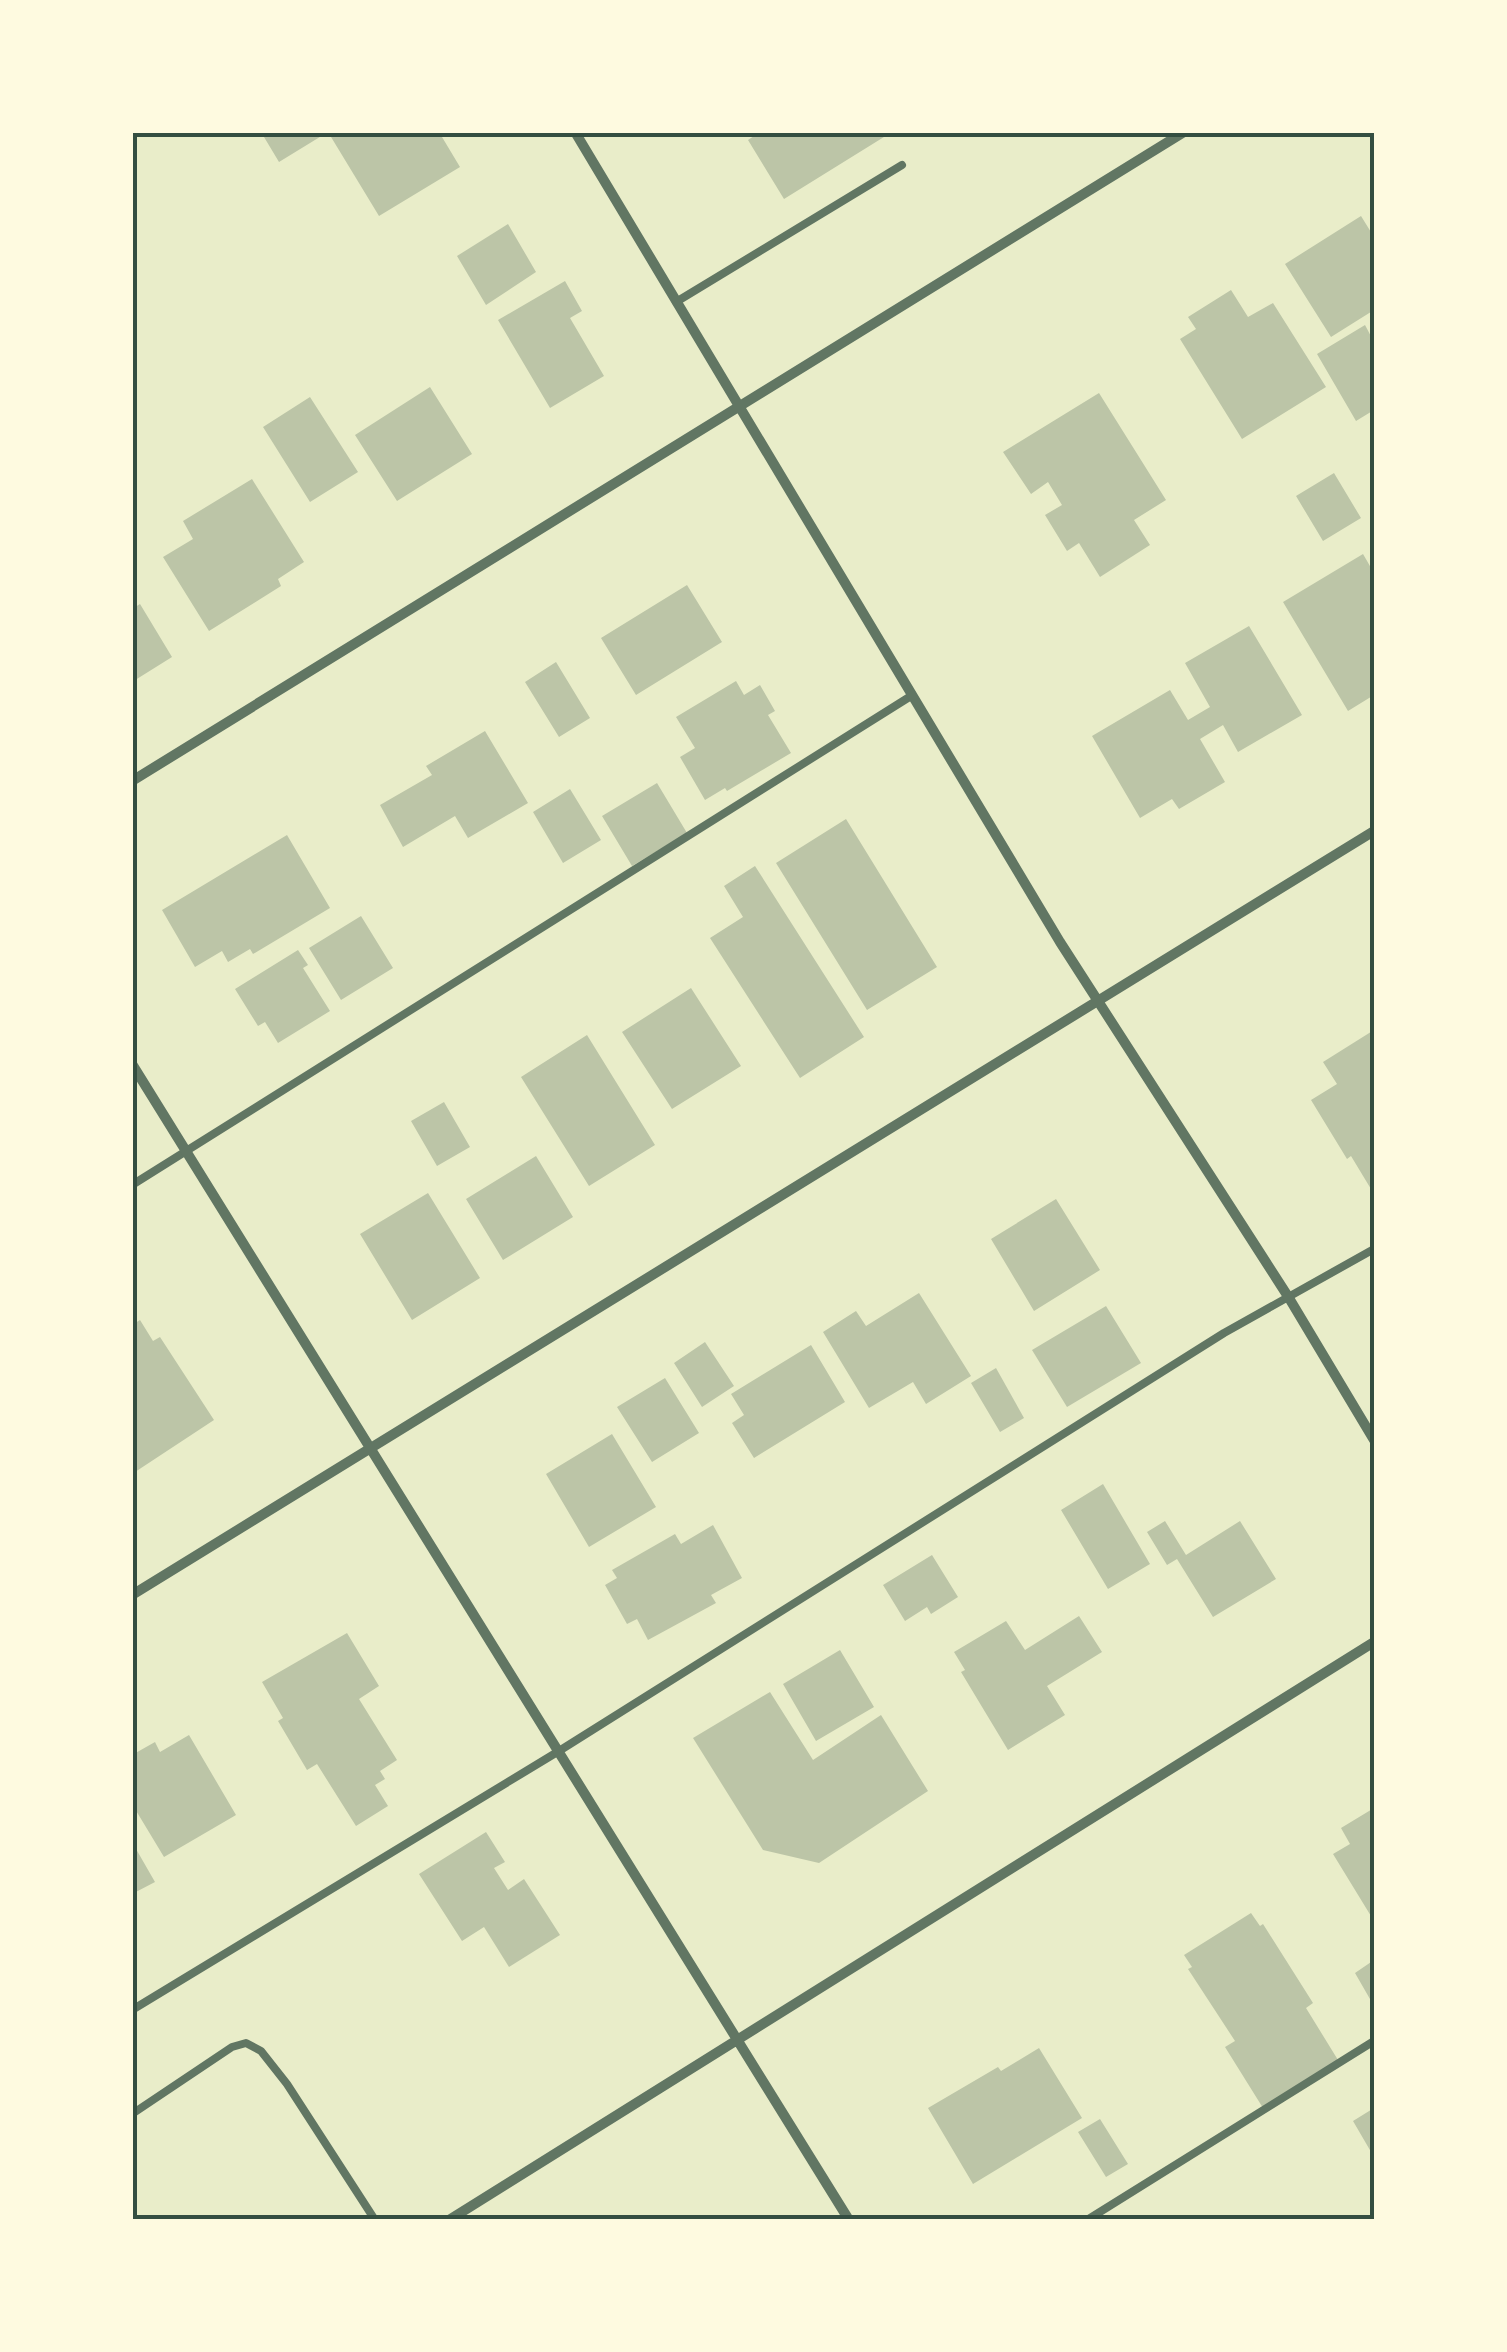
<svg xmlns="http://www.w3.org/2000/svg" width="1507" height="2352" viewBox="0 0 1507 2352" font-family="'Space Grotesk',sans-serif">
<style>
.building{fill:#bcc5a7}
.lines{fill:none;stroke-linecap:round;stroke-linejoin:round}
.service{stroke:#617663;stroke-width:8}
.minor{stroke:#617663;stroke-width:10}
.neatline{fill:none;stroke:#344e41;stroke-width:4}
</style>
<rect width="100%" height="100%" fill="#e9edc9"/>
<path class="building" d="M 261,132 L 328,132 L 279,162 Z
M 328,132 L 439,132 L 460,167 L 379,216 Z
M 760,132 L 892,132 L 784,199 L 748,140 Z
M 1361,216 L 1374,237 L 1374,310 L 1331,337 L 1285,264 Z
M 508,224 L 536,272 L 486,305 L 457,256 Z
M 565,281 L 582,311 L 570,318 L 604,376 L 550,408 L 498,320 Z
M 1231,290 L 1248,317 L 1273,303 L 1326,387 L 1242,439 L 1180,339 L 1196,329 L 1188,317 Z
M 1365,325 L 1374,342 L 1374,410 L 1356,421 L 1317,354 Z
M 430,387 L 472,454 L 397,501 L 355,435 Z
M 1099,393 L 1166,500 L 1134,520 L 1150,545 L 1100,577 L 1079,543 L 1067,551 L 1045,515 L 1062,505 L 1048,482 L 1031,494 L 1003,452 Z
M 310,397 L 358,472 L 310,502 L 263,427 Z
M 1334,473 L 1361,518 L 1323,541 L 1296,496 Z
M 252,479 L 304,562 L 278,579 L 281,586 L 209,631 L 163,557 L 193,539 L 183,521 Z
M 1363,554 L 1374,573 L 1374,695 L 1348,711 L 1283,602 Z
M 687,585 L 722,642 L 636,695 L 601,638 Z
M 140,604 L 172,657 L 132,682 L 132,609 Z
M 1249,626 L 1302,715 L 1238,752 L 1223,725 L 1200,739 L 1225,782 L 1179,809 L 1172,799 L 1140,818 L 1092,736 L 1170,690 L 1188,720 L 1210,707 L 1185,663 Z
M 556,662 L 590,718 L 559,737 L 525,682 Z
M 736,681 L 744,695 L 760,685 L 775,711 L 768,715 L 791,753 L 727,791 L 725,788 L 705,800 L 680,757 L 695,748 L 676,717 Z
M 485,731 L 528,803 L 468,838 L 455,816 L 403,847 L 380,805 L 432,775 L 426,766 Z
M 657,783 L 687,833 L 632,866 L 602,816 Z
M 570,789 L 601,840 L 563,863 L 533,812 Z
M 846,819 L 937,967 L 867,1010 L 776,863 Z
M 287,835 L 330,908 L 253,954 L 250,949 L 228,962 L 222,951 L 195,967 L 162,910 Z
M 755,866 L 864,1037 L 800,1078 L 710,938 L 743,917 L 724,886 Z
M 361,916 L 393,968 L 341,1000 L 309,948 Z
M 298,950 L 308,965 L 303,968 L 330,1011 L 278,1043 L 265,1022 L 258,1026 L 235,989 Z
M 691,988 L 741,1066 L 672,1109 L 622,1032 Z
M 1374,1030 L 1374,1194 L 1351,1156 L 1347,1159 L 1311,1100 L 1337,1084 L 1323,1062 Z
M 587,1035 L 655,1145 L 589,1186 L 521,1077 Z
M 444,1102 L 470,1147 L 437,1166 L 411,1121 Z
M 536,1156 L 573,1217 L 503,1260 L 466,1199 Z
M 428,1193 L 480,1278 L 412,1320 L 360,1234 Z
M 1056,1199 L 1100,1270 L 1034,1311 L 991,1239 Z
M 919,1293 L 971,1376 L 926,1404 L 913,1382 L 869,1408 L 823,1332 L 856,1311 L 866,1326 Z
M 1106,1306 L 1141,1363 L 1067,1407 L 1032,1350 Z
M 140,1320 L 153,1341 L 160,1337 L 214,1420 L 132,1474 L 132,1325 Z
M 705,1342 L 734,1386 L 702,1407 L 674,1363 Z
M 811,1345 L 845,1402 L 754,1458 L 732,1423 L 744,1415 L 731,1394 Z
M 996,1368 L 1024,1418 L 1000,1432 L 971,1383 Z
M 665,1378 L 699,1433 L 652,1462 L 617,1407 Z
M 612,1434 L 656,1507 L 589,1547 L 546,1474 Z
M 1103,1484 L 1150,1564 L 1108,1589 L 1061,1510 Z
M 1165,1521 L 1186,1555 L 1240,1521 L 1276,1579 L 1213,1617 L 1177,1559 L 1167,1565 L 1147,1532 Z
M 713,1525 L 742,1578 L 711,1595 L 716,1603 L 648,1640 L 637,1619 L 627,1624 L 605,1585 L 617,1578 L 612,1570 L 675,1534 L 681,1544 Z
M 932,1555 L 958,1597 L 931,1614 L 927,1607 L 905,1621 L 883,1585 Z
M 1079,1616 L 1102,1652 L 1047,1686 L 1065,1715 L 1008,1750 L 961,1672 L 965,1670 L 954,1652 L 1006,1621 L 1025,1650 Z
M 347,1633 L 379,1686 L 359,1699 L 397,1760 L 380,1771 L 385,1779 L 375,1785 L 388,1806 L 356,1826 L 317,1764 L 307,1770 L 278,1721 L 283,1718 L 262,1682 Z
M 840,1650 L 874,1707 L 816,1741 L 783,1684 Z
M 770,1692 L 813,1760 L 881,1715 L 928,1791 L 819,1863 L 763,1850 L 693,1738 Z
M 189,1735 L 236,1815 L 164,1857 L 132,1804 L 132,1755 L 155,1742 L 160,1752 Z
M 1374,1808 L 1374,1921 L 1333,1854 L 1350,1844 L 1341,1828 Z
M 486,1832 L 505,1862 L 494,1868 L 508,1890 L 524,1879 L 560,1935 L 509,1967 L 484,1927 L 462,1941 L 419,1874 Z
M 132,1842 L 155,1882 L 132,1894 Z
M 1251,1913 L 1260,1926 L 1263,1924 L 1313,2003 L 1306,2008 L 1338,2060 L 1263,2108 L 1225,2047 L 1235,2041 L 1188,1969 L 1192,1967 L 1184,1955 Z
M 1374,1960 L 1374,2006 L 1355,1973 Z
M 1039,2048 L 1082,2118 L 973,2184 L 928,2108 L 998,2067 L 1001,2071 Z
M 1374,2108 L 1374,2157 L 1353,2121 Z
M 1100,2119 L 1128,2164 L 1106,2177 L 1078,2132 Z"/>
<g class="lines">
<path class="service" d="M 676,302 L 902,165
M 132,1185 L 911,696
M 132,2010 L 559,1751 L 1224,1333 L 1374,1249
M 132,2114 L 232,2047 L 246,2043 L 261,2051 L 287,2084 L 375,2220
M 1087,2220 L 1374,2041"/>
<path class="minor" d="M 575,132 L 1060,942 L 1289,1298 L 1374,1440
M 132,781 L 1184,132
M 132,1064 L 849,2220
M 132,1595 L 1374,831
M 449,2220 L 1374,1642"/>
</g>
<rect width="1507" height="2352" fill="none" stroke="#fefae0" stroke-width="270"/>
<rect x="135" y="135" width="1237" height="2082" class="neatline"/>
</svg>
